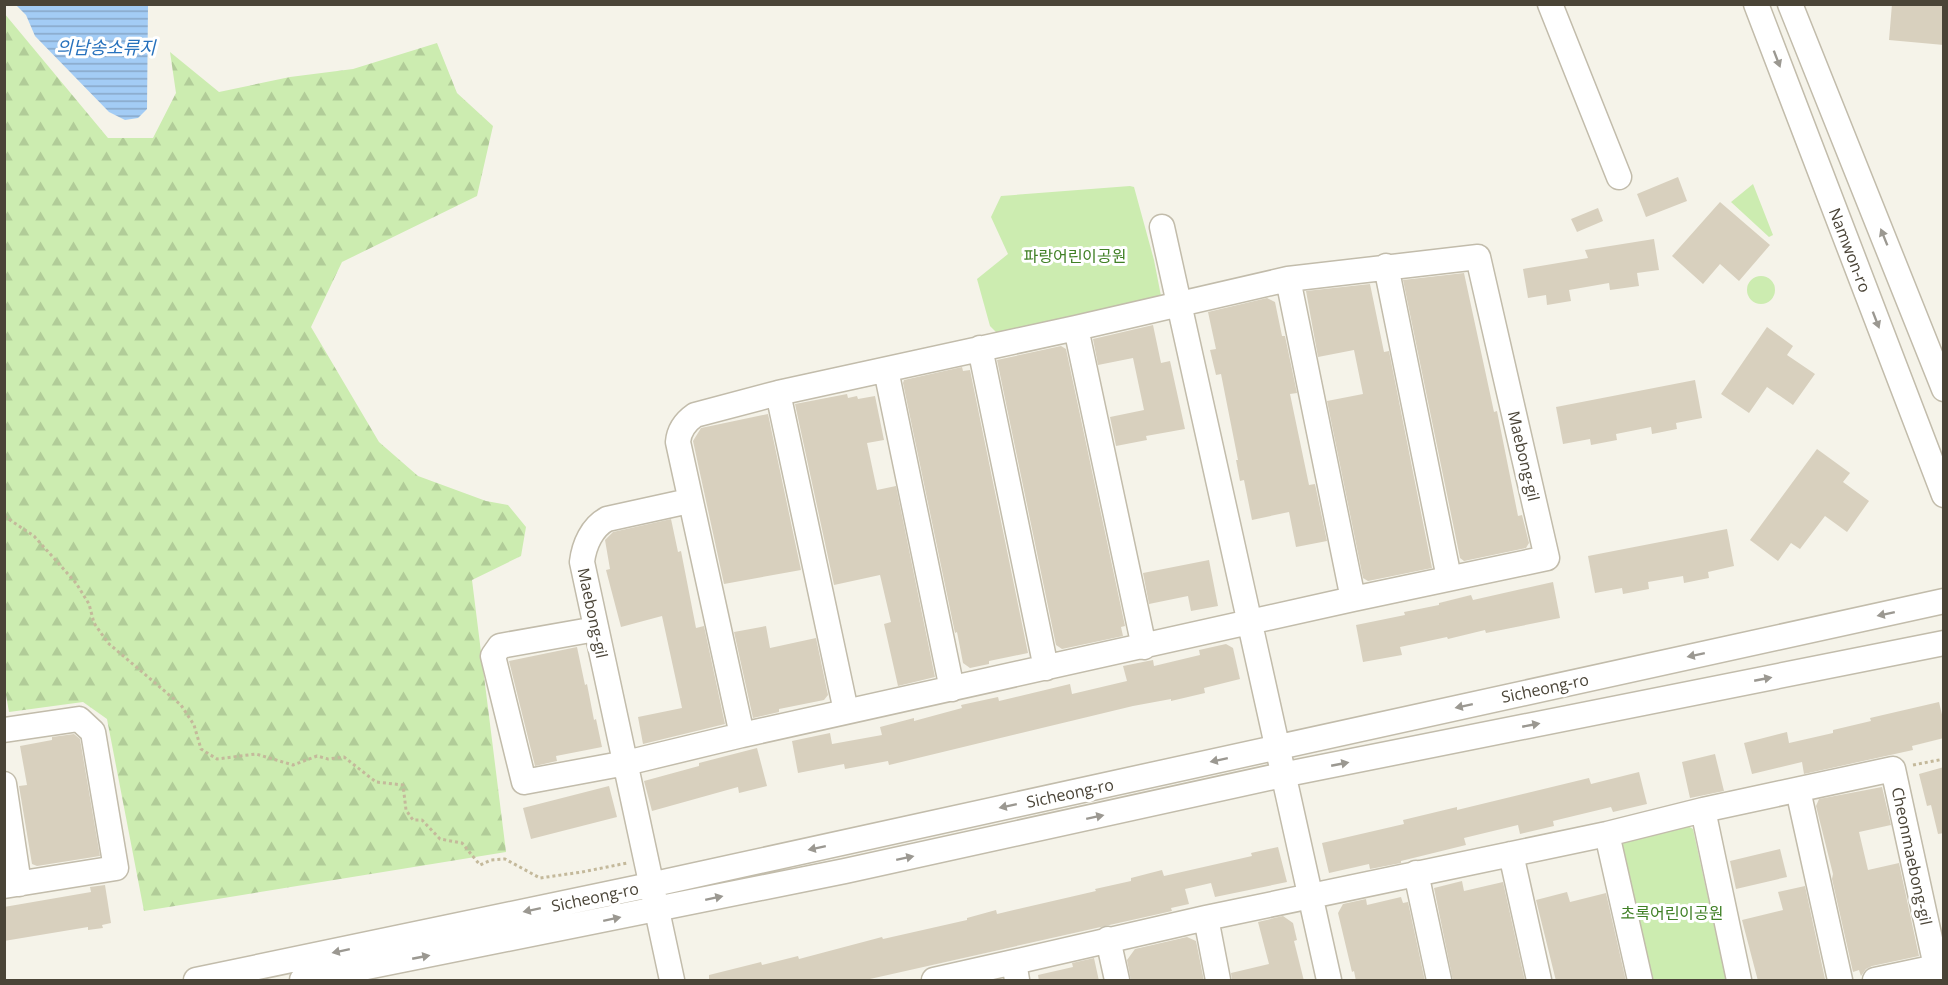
<svg xmlns="http://www.w3.org/2000/svg" width="1948" height="985" viewBox="0 0 1948 985" font-family="'Open Sans','Noto Sans KR',sans-serif">
<style>
.green{fill:#ccecb0}
.forest{fill:url(#forest-firs)}
.water{fill:url(#water-rules)}
.building{fill:#d8d0be}
.lines{fill:none;stroke-linecap:round;stroke-linejoin:round}
.minor-casing{stroke:#c2bcab;stroke-width:27}
.path{stroke:#c4b99b;stroke-width:3;stroke-dasharray:3 3;stroke-linecap:butt}
.minor{stroke:#fff;stroke-width:24}
.oneway{fill:#9b9891}
.labels{text-anchor:middle;dominant-baseline:central;stroke-width:6;stroke-linejoin:round;paint-order:stroke}
.street-label{font-size:16px;fill:#4a4437;stroke:#fff}
.park-label{font-size:16px;fill:#408026;stroke:#fff}
.water-label{font-size:18px;font-style:italic;fill:#2872bd;stroke:#fff}
</style>
<defs>
<pattern id="forest-firs" width="22" height="20" patternUnits="userSpaceOnUse" patternTransform="scale(1.5)"><rect width="22" height="20" fill="#ccecb0"/><path d="M5 1l3.5 6h-7zM16 11l3.5 6h-7z" fill="#b1cc98"/></pattern>
<pattern id="water-rules" width="6" height="5" patternUnits="userSpaceOnUse" patternTransform="scale(1.5)"><rect width="6" height="5" fill="#a3ccf5"/><path d="M0 2.5h6" fill="none" stroke="#87a7c7"/></pattern>
</defs>
<rect width="100%" height="100%" fill="#f5f3e9"/>
<path class="green" d="M 1753,184 L 1773,235 L 1769,237 L 1731,202 Z
M 1130,186 L 1134,187 L 1154,260 L 1161,296 L 1159,300 L 999,335 L 990,326 L 977,279 L 1008,254 L 991,217 L 1001,196 Z
M1747 290a14 14 0 1 1 28 0a14 14 0 1 1-28 0Z
M 1685,824 L 1693,829 L 1726,980 L 1647,980 L 1618,846 L 1623,838 Z"/>
<path class="forest" d="M 4,13 L 108,138 L 153,138 L 176,93 L 170,52 L 219,92 L 290,77 L 353,69 L 437,43 L 457,93 L 493,126 L 477,196 L 342,262 L 311,327 L 379,442 L 418,476 L 486,501 L 508,505 L 526,527 L 521,556 L 472,580 L 506,852 L 144,911 L 107,719 L 83,702 L 9,712 L 4,684 Z"/>
<path class="water" d="M 16,5 L 148,5 L 147,109 L 138,118 L 125,120 L 109,112 L 35,36 L 26,15 Z"/>
<path class="building" d="M 1892,4 L 1944,4 L 1944,45 L 1889,40 Z
M 1678,177 L 1687,201 L 1646,217 L 1637,194 Z
M 1720,202 L 1770,245 L 1739,281 L 1720,264 L 1703,284 L 1672,256 Z
M 1598,208 L 1603,221 L 1577,232 L 1571,219 Z
M 1654,239 L 1659,270 L 1637,273 L 1639,286 L 1610,290 L 1609,283 L 1569,290 L 1571,301 L 1547,305 L 1546,295 L 1528,298 L 1523,269 L 1588,258 L 1585,250 Z
M 1464,273 L 1494,412 L 1497,411 L 1518,516 L 1522,515 L 1529,543 L 1526,548 L 1464,561 L 1460,558 L 1403,280 Z
M 1370,284 L 1384,352 L 1389,351 L 1432,568 L 1368,581 L 1363,578 L 1327,401 L 1363,394 L 1354,350 L 1318,357 L 1306,291 Z
M 1267,298 L 1275,302 L 1282,336 L 1285,336 L 1297,393 L 1290,394 L 1309,485 L 1315,484 L 1327,541 L 1296,547 L 1289,512 L 1252,520 L 1244,480 L 1240,481 L 1236,460 L 1238,460 L 1221,374 L 1216,375 L 1210,350 L 1216,349 L 1208,312 Z
M 1153,325 L 1161,363 L 1170,361 L 1185,429 L 1146,436 L 1147,440 L 1116,446 L 1110,417 L 1144,410 L 1133,358 L 1098,365 L 1093,339 Z
M 1767,327 L 1793,346 L 1787,355 L 1815,374 L 1793,405 L 1767,387 L 1749,413 L 1721,394 Z
M 1061,346 L 1066,349 L 1125,626 L 1121,627 L 1123,636 L 1062,649 L 1056,645 L 997,360 Z
M 962,367 L 963,371 L 970,370 L 1028,653 L 989,661 L 989,664 L 970,668 L 963,663 L 957,632 L 955,633 L 903,383 L 904,380 Z
M 1695,380 L 1702,418 L 1676,423 L 1677,429 L 1652,434 L 1651,427 L 1616,434 L 1617,440 L 1591,445 L 1590,439 L 1563,444 L 1556,407 Z
M 847,394 L 848,398 L 857,396 L 858,399 L 875,396 L 884,440 L 867,443 L 877,490 L 896,486 L 935,677 L 898,686 L 884,624 L 891,622 L 880,575 L 834,585 L 795,404 Z
M 768,414 L 801,570 L 724,584 L 693,441 L 701,428 Z
M 1817,449 L 1850,473 L 1843,482 L 1869,501 L 1847,532 L 1825,516 L 1800,549 L 1791,543 L 1778,561 L 1750,540 Z
M 671,519 L 678,552 L 681,551 L 696,628 L 704,626 L 725,724 L 643,744 L 638,717 L 682,708 L 662,616 L 621,627 L 606,570 L 610,569 L 605,540 L 613,532 Z
M 1727,529 L 1734,566 L 1708,572 L 1709,578 L 1684,583 L 1683,576 L 1648,582 L 1649,589 L 1623,594 L 1622,588 L 1595,593 L 1588,556 Z
M 1209,560 L 1218,606 L 1191,611 L 1188,596 L 1149,604 L 1143,573 Z
M 1553,582 L 1560,618 L 1486,633 L 1485,630 L 1448,639 L 1447,637 L 1400,647 L 1402,655 L 1363,662 L 1356,625 L 1405,615 L 1404,612 L 1439,605 L 1439,603 L 1471,595 L 1473,600 Z
M 766,626 L 770,648 L 816,638 L 828,695 L 824,700 L 779,709 L 779,712 L 753,718 L 734,632 Z
M 1226,644 L 1233,648 L 1240,679 L 1204,688 L 1205,693 L 1171,701 L 1171,699 L 1133,706 L 889,765 L 888,761 L 845,769 L 844,764 L 798,773 L 792,741 L 830,733 L 832,744 L 882,735 L 880,727 L 914,718 L 914,721 L 962,708 L 961,705 L 998,697 L 999,701 L 1070,684 L 1072,694 L 1127,681 L 1123,666 L 1153,660 L 1154,666 L 1200,655 L 1199,650 Z
M 577,647 L 585,685 L 587,684 L 594,720 L 596,719 L 602,747 L 556,756 L 557,761 L 535,766 L 509,661 Z
M 1939,702 L 1944,723 L 1944,738 L 1912,746 L 1913,750 L 1804,774 L 1802,762 L 1752,774 L 1744,743 L 1787,732 L 1789,743 L 1833,733 L 1833,730 L 1871,721 L 1870,718 Z
M 74,734 L 80,739 L 100,856 L 37,866 L 32,864 L 19,786 L 27,785 L 20,746 L 52,740 L 52,737 Z
M 757,748 L 767,786 L 739,793 L 738,787 L 652,811 L 644,781 L 699,766 L 699,763 Z
M 1715,754 L 1724,791 L 1690,798 L 1682,762 Z
M 1944,767 L 1944,833 L 1938,834 L 1931,805 L 1927,806 L 1919,774 Z
M 1639,772 L 1647,804 L 1613,812 L 1611,807 L 1553,821 L 1554,826 L 1520,834 L 1518,825 L 1464,838 L 1466,845 L 1401,861 L 1401,863 L 1370,869 L 1369,864 L 1329,873 L 1322,843 L 1404,824 L 1403,820 L 1457,807 L 1457,810 L 1589,778 L 1591,784 Z
M 609,786 L 617,817 L 531,839 L 523,808 Z
M 1882,787 L 1891,825 L 1859,832 L 1868,870 L 1899,863 L 1919,956 L 1872,966 L 1866,969 L 1861,976 L 1859,970 L 1853,972 L 1832,879 L 1833,874 L 1816,806 L 1819,799 Z
M 1278,847 L 1287,882 L 1215,897 L 1211,883 L 1185,889 L 1189,904 L 1171,908 L 1172,911 L 861,981 L 709,981 L 709,975 L 761,962 L 762,965 L 798,956 L 799,959 L 882,937 L 883,939 L 967,920 L 967,918 L 996,910 L 997,914 L 1096,891 L 1095,889 L 1131,881 L 1131,878 L 1162,870 L 1164,876 L 1252,856 L 1251,853 Z
M 1780,849 L 1787,877 L 1736,889 L 1730,861 Z
M 1462,881 L 1464,891 L 1503,882 L 1525,981 L 1453,981 L 1434,888 Z
M 105,885 L 111,923 L 102,925 L 103,928 L 88,930 L 88,927 L 4,941 L 4,907 L 91,892 L 90,887 Z
M 1805,886 L 1825,979 L 1824,981 L 1758,981 L 1742,920 L 1783,910 L 1778,892 Z
M 1567,892 L 1570,902 L 1606,893 L 1626,981 L 1556,981 L 1536,900 Z
M 1401,897 L 1403,903 L 1408,902 L 1425,981 L 1356,981 L 1354,971 L 1352,972 L 1338,913 L 1343,904 L 1366,899 L 1367,905 Z
M 1283,916 L 1293,923 L 1297,940 L 1294,941 L 1304,981 L 1232,981 L 1231,973 L 1269,964 L 1258,922 Z
M 1187,937 L 1196,941 L 1204,981 L 1131,981 L 1127,960 L 1135,949 Z
M 1094,958 L 1099,981 L 1039,981 L 1038,975 L 1073,967 L 1072,963 Z"/>
<g class="lines">
<g class="minor-casing">
<path id="minor" d="M 1550,4 L 1619,177
M 1756,4 L 1944,495
M 1790,4 L 1944,389
M 1162,227 L 1329,980
M 1478,257 L 1547,558 L 1353,599 L 742,735 L 678,442 C 679,430 685,422 695,415 L 778,393 L 1076,328 L 1288,279 Z
M 1386,266 L 1449,578
M 1288,279 L 1353,599
M 1076,328 L 1144,647
M 980,348 L 1046,668
M 886,370 L 952,689
M 778,393 L 846,711
M 596,629 L 500,646 L 493,656 L 524,782 L 626,763 L 742,735
M 4,730 L 79,719 L 93,732 L 116,868 L 4,886
M 4,784 L 19,884
M 1798,790 L 1840,980
M 1703,810 L 1739,980
M 1607,834 L 1640,980
M 1511,854 L 1539,980
M 1416,873 L 1439,980
M 1206,918 L 1218,980
M 1108,939 L 1117,980
M 1014,962 L 1206,918 L 1607,834 L 1703,810 L 1893,769 L 1939,980
M 196,980 L 650,885 L 1944,601
M 302,980 L 845,871 L 1282,775 L 1944,643
M 672,980 L 582,562 C 584,545 592,527 607,519 L 689,501
M 934,980 L 1014,962 L 1017,980
M 1875,980 L 1936,967"/>
</g>
<path class="path" d="M 4,516 L 34,536 L 76,583 L 89,604 L 94,623 L 108,643 L 181,705 L 194,725 L 201,749 L 217,759 L 256,754 L 293,765 L 317,756 L 328,759 L 344,757 L 376,782 L 403,785 L 406,810 L 413,820 L 422,820 L 440,839 L 462,843 L 480,865 L 491,860 L 505,859 L 540,878 L 582,872 L 627,863
M 1913,765 L 1944,759"/>
<use href="#minor" class="minor"/>
</g>
<defs><path id="oneway-solid" d="M-6-.8H1V-3.2L6.5 0L1 3.2V.8H-6Z" transform="scale(1.5)"/></defs>
<g class="oneway">
<use href="#oneway-solid" transform="translate(1777 59) rotate(69)"/>
<use href="#oneway-solid" transform="translate(1884 237) rotate(-112)"/>
<use href="#oneway-solid" transform="translate(1876 320) rotate(69)"/>
<use href="#oneway-solid" transform="translate(1886 614) rotate(168)"/>
<use href="#oneway-solid" transform="translate(1696 655) rotate(168)"/>
<use href="#oneway-solid" transform="translate(1763 679) rotate(-11)"/>
<use href="#oneway-solid" transform="translate(1464 706) rotate(168)"/>
<use href="#oneway-solid" transform="translate(1531 725) rotate(-11)"/>
<use href="#oneway-solid" transform="translate(1219 760) rotate(168)"/>
<use href="#oneway-solid" transform="translate(1340 764) rotate(-11)"/>
<use href="#oneway-solid" transform="translate(1008 806) rotate(168)"/>
<use href="#oneway-solid" transform="translate(1095 817) rotate(-12)"/>
<use href="#oneway-solid" transform="translate(817 848) rotate(168)"/>
<use href="#oneway-solid" transform="translate(905 858) rotate(-12)"/>
<use href="#oneway-solid" transform="translate(714 898) rotate(-12)"/>
<use href="#oneway-solid" transform="translate(532 910) rotate(168)"/>
<use href="#oneway-solid" transform="translate(612 919) rotate(-12)"/>
<use href="#oneway-solid" transform="translate(341 951) rotate(168)"/>
<use href="#oneway-solid" transform="translate(421 957) rotate(-11)"/>
</g>
<g class="labels">
<g class="street-label">
<text transform="translate(1850 250) rotate(69)">Namwon-ro</text>
<text transform="translate(1524 456) rotate(77)">Maebong-gil</text>
<text transform="translate(593 613) rotate(78)">Maebong-gil</text>
<text transform="translate(1545 688) rotate(-12)">Sicheong-ro</text>
<text transform="translate(1070 793) rotate(-12)">Sicheong-ro</text>
<text transform="translate(1912 856) rotate(78)">Cheonmaebong-gil</text>
<text transform="translate(595 897) rotate(-12)">Sicheong-ro</text>
</g>
<g class="park-label">
<text x="1075" y="256">파랑어린이공원</text>
<text x="1672" y="913">초록어린이공원</text>
</g>
<g class="water-label">
<text x="106" y="47">의남송소류지</text>
</g>
</g>
<rect width="1948" height="985" fill="none" stroke="#4a4437" stroke-width="12"/>
</svg>
